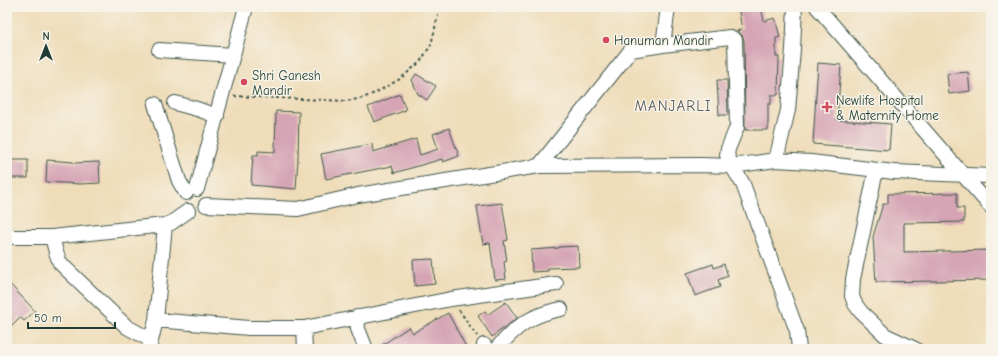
<svg xmlns="http://www.w3.org/2000/svg" width="998" height="356" viewBox="0 0 998 356" font-family="'Comic Neue',sans-serif">
<style>
.building{fill:#d5a5b5}
.lines{fill:none;stroke-linecap:round;stroke-linejoin:round}
.minor-casing{stroke:#3e5548;stroke-width:16}
.path{stroke:#3e5548;stroke-width:2;stroke-dasharray:3 3;stroke-linecap:butt}
.minor{stroke:#fff;stroke-width:14}
.poi-dot{fill:#d1495b;stroke:#f7f3e8;stroke-width:1.5}
.labels{text-anchor:middle;dominant-baseline:central;stroke-width:3;stroke-linejoin:round;paint-order:stroke}
.poi-label{font-size:13px;fill:#1f3d34;stroke:#f7f3e8;text-anchor:start}
.quarter-label{font-size:15px;letter-spacing:1px;fill:#5f6161;stroke:#f7f3e8}
</style>
<rect width="100%" height="100%" fill="#f7f3e8"/>
<filter id="ink" filterUnits="userSpaceOnUse"><feTurbulence type="fractalNoise" baseFrequency=".025" numOctaves="2"/><feDisplacementMap in="SourceGraphic" scale="8" xChannelSelector="R" yChannelSelector="G"/><feConvolveMatrix kernelMatrix="1 2 1 2 8 2 1 2 1" color-interpolation-filters="sRGB"/></filter>
<filter id="wash" filterUnits="userSpaceOnUse"><feTurbulence type="fractalNoise" baseFrequency=".012" numOctaves="4" result="noise"/><feDisplacementMap in="SourceGraphic" scale="16" xChannelSelector="R" yChannelSelector="G"/><feGaussianBlur stdDeviation="0.9" result="paint"/><feColorMatrix in="noise" values="0 0 0 0 0 0 0 0 0 0 0 0 0 0 0 0 0 1.4 0 .05"/><feComposite in="paint" operator="in"/></filter>
<g filter="url(#wash)">
<rect width="100%" height="100%" fill="#efddba"/>
<g id="blocks">
<path class="building" d="M 738,7 L 761,7 L 764,21 L 775,18 L 780,37 L 776,38 L 776,57 L 779,57 L 778,95 L 771,95 L 771,104 L 768,104 L 768,130 L 745,130 L 744,40 L 742,35 L 737,31 L 742,29 Z
M 818,63 L 841,65 L 837,120 L 891,124 L 889,150 L 813,144 Z
M 968,72 L 970,91 L 949,94 L 947,74 Z
M 416,74 L 436,86 L 427,100 L 418,94 L 412,80 Z
M 717,80 L 727,80 L 728,115 L 719,115 Z
M 400,94 L 406,110 L 374,122 L 368,107 Z
M 276,111 L 299,112 L 298,159 L 296,189 L 251,185 L 253,155 L 258,155 L 258,151 L 275,152 Z
M 449,128 L 459,156 L 443,162 L 442,159 L 394,173 L 392,166 L 326,179 L 321,154 L 372,144 L 373,152 L 416,139 L 420,155 L 438,149 L 433,134 Z
M 7,160 L 28,160 L 28,178 L 7,178 Z
M 47,160 L 73,162 L 73,163 L 99,162 L 100,183 L 80,184 L 46,182 Z
M 957,193 L 957,208 L 964,208 L 964,222 L 904,223 L 904,252 L 991,250 L 991,280 L 876,282 L 873,237 L 883,204 L 888,204 L 888,194 Z
M 502,203 L 508,240 L 504,241 L 507,261 L 504,262 L 506,279 L 495,280 L 490,243 L 483,244 L 477,206 Z
M 578,246 L 579,267 L 548,268 L 548,271 L 532,272 L 531,250 L 559,248 L 559,247 Z
M 433,259 L 435,284 L 415,286 L 413,260 Z
M 713,264 L 714,268 L 724,264 L 728,276 L 718,280 L 720,287 L 695,296 L 687,273 Z
M 7,281 L 35,311 L 24,321 L 20,317 L 7,330 Z
M 506,302 L 517,318 L 492,337 L 478,316 L 485,311 L 487,315 Z
M 448,313 L 467,349 L 376,349 L 409,327 L 413,333 Z"/>
</g>
</g>
<g filter="url(#ink)">
<use href="#blocks" fill-opacity="0" stroke="#3e5548" stroke-width="1"/>
<g class="lines">
<g class="minor-casing">
<path id="minor" d="M 817,7 L 991,207
M 663,45 L 668,7
M 159,50 L 233,55
M 175,103 L 197,109 L 217,116
M 155,104 L 179,181 L 186,193
M 776,160 L 788,110 L 793,49 L 795,7
M 539,166 L 631,50 L 663,45 L 730,37 L 735,40 L 737,127 L 728,149 L 727,155 L 732,166 L 743,184 L 797,331 L 799,349
M 876,170 L 853,279 L 852,296 L 855,304 L 861,312 L 885,335 L 915,349
M 197,189 C 213,128 229,68 246,7
M 206,205 L 298,209 L 358,195 L 539,166 L 702,165 L 732,166 L 776,160 L 811,162 L 894,172 L 991,176
M 7,237 L 52,237 L 165,225 L 171,223 L 188,211
M 52,237 L 56,252 L 60,263 L 127,327 L 151,340
M 357,317 L 358,329 L 366,349
M 156,320 L 249,328 L 304,328 L 451,299 L 556,284
M 304,328 L 305,349
M 484,345 L 486,349
M 149,349 L 156,320 L 165,225
M 496,349 C 517,326 530,315 561,309"/>
</g>
<path class="path" d="M 234,96 L 347,101 L 363,98 L 375,93 L 400,79 L 420,62 L 431,45 L 440,7
M 459,310 L 477,336"/>
<use href="#minor" class="minor"/>
</g>
</g>
<g class="poi-dot">
<circle cx="606" cy="40" r="4"/>
<circle cx="244" cy="82" r="4"/>
<path d="M825 101h4v4h4v4h-4v4h-4v-4h-4v-4h4z"/>
</g>
<g class="labels">
<g class="poi-label">
<text x="614" y="40">Hanuman Mandir</text>
<text x="252" y="75">Shri Ganesh<tspan x="252" dy="15">Mandir</tspan></text>
<text x="836" y="100">Newlife Hospital<tspan x="836" dy="15">&amp; Maternity Home</tspan></text>
</g>
<g class="quarter-label">
<text x="673" y="106">MANJARLI</text>
</g>
</g>
<rect width="998" height="356" fill="none" stroke="#f7f3e8" stroke-width="24"/>
<g transform="translate(46 46)" stroke="#f7f3e8" stroke-width="3" paint-order="stroke">
<path d="M0-3L7 15L0 10L-7 15Z" fill="#1f3d34"/>
<text y="-6" font-size="11" font-weight="bold" text-anchor="middle" fill="#1f3d34">N</text>
</g>
<path d="M28 322v6h87v-6" fill="none" stroke="#1f3d34" stroke-width="2"/>
<text x="34" y="322" font-size="12" fill="#1f3d34" stroke="#f7f3e8" stroke-width="3" paint-order="stroke">50 m</text>
</svg>
